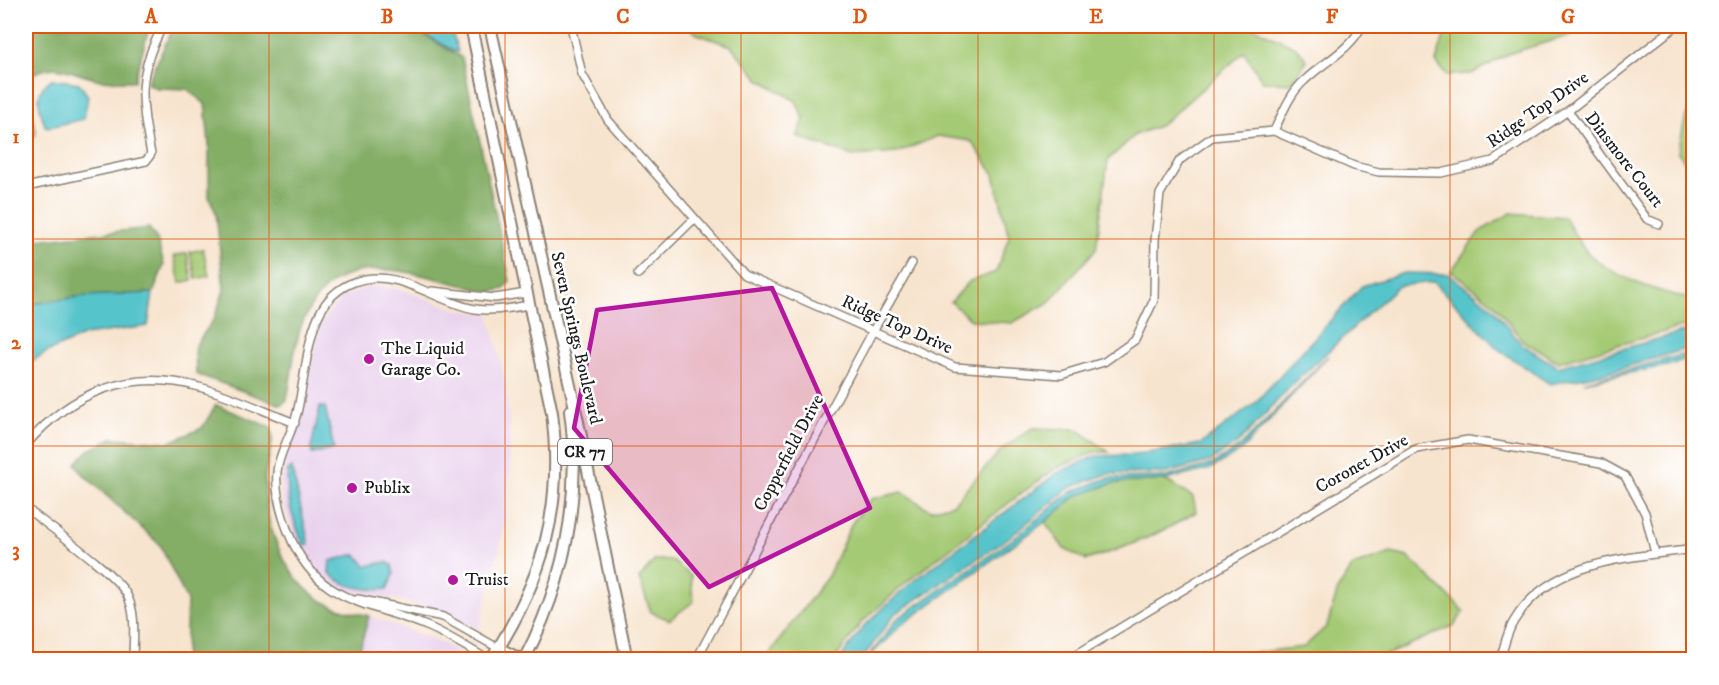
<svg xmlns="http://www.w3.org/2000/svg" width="1719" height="685" viewBox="0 0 1719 685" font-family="'IM FELL DW Pica',serif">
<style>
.built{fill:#e9d1ed}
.green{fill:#a5ca75;stroke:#607348;stroke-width:1.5}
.forest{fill:#84ae66;stroke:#506541;stroke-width:1.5}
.water{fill:#56c4cb;stroke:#397074;stroke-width:1.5}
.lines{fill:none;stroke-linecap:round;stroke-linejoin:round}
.minor-casing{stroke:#8a8075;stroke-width:10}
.primary-casing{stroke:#8a8075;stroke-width:14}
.minor{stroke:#fff;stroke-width:7}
.primary{stroke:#fff;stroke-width:10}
.marked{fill:#b5179e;fill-opacity:0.2;stroke:#b5179e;stroke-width:4.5;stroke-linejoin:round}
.grid{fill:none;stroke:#de560d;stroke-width:1.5;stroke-opacity:0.55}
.poi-dot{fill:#b5179e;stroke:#fff;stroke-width:2}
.labels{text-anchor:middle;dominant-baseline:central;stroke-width:5;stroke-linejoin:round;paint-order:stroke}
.shield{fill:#fff;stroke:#606060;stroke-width:1.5}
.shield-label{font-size:16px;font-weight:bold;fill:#1c1c1c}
.street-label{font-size:18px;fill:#1c1c1c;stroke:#fff}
.poi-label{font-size:18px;fill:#1c1c1c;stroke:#fff;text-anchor:start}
.neatline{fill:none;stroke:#de560d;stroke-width:2}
.grid-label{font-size:20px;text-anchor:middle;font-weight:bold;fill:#de560d}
</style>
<rect width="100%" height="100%" fill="#fff"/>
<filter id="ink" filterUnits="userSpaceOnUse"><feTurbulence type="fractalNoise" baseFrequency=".0167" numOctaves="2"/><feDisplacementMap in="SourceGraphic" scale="12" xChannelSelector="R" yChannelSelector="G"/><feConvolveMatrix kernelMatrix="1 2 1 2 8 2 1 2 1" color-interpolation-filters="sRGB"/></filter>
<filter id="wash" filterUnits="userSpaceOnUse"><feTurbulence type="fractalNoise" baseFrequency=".008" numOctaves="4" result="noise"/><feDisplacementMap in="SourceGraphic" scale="24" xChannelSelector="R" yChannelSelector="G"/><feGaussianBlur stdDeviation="1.35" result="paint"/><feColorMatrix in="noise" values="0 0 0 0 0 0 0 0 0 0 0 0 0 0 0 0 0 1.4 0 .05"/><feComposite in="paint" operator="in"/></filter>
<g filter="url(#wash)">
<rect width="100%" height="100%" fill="#f7e4ce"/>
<path class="built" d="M 371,286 L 399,289 L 461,311 L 489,314 L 505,379 L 509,422 L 510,472 L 504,528 L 479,630 L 440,612 L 408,602 L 342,590 L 317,572 L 299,547 L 284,507 L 280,485 L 286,457 L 301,413 L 321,323 L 340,298 Z
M 369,616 L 436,640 L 459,652 L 455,659 L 357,660 Z"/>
<path class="green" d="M 688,26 L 1251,26 L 1296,47 L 1307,60 L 1292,83 L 1263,82 L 1244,52 L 1161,125 L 1135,135 L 1108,160 L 1096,249 L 1048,303 L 1012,323 L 971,320 L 951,302 L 970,281 L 996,272 L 1009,237 L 994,174 L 971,141 L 938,136 L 897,153 L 853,156 L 797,137 L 804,119 L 796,101 L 759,79 L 731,46 L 697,34 Z
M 1447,26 L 1581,26 L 1571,35 L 1511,53 L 1471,74 L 1447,75 L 1436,62 Z
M 1693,106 L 1693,169 L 1690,169 L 1678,152 L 1686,115 Z
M 1511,213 L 1564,217 C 1572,229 1580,246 1591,256 C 1618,280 1659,291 1693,300 L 1693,324 L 1558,362 L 1523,341 L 1494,304 L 1451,271 L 1479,232 Z
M 203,249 L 209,276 L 196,279 L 190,252 Z
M 187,253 L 192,280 L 180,283 L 174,256 Z
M 1032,428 L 1077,429 L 1109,452 L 1094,452 L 1055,469 L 1018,496 L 908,581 L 861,623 L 835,659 L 765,659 L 828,576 L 852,523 L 871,499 L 902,492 L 930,510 L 953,504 L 1001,450 Z
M 1165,480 L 1193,497 L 1196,512 C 1161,534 1126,548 1086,560 L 1064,549 L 1045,522 L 1076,496 L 1113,483 Z
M 1391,553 L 1408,557 L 1464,611 L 1455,625 L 1377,659 L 1232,659 L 1240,654 L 1304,647 L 1327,626 L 1338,589 L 1353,566 Z
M 655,560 L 671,560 L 691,576 L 693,602 L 669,620 L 651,612 L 639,579 Z"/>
<path class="forest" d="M 26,26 L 138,26 L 148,32 L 134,81 C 123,81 111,81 101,80 C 73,75 55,58 29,77 L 28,95 L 36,131 L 35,136 L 26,138 Z
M 174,26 L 410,26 L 462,58 L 510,281 L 504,289 L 489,292 C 421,277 337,237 302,324 C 293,347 292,376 287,400 L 281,405 L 196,374 L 195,346 L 214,319 L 224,290 L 216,213 L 209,197 L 209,144 L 205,104 L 187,89 L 156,88 L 147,83 Z
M 149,228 L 157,239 L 164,265 L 153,293 L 85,296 L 26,305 L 26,241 Z
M 216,405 L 271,427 C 276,448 265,460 265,480 C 264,527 286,587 333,606 C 344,611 357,613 369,616 L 357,659 L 185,659 L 187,601 L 160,545 L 81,472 L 76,463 L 89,450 L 112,438 L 170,442 L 202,428 Z"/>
<path class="water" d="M 410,26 L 450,26 L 458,52 L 454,51 Z
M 52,79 L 79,83 L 88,96 L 84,119 L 50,127 L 45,126 C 39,106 32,92 52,79 Z
M 1404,273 L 1448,274 L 1492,307 L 1521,344 L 1558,367 L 1693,329 L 1693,347 L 1605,373 L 1550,384 L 1498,349 L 1434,282 L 1398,286 L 1292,385 L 1239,442 L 1211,461 L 1166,473 L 1107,474 L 1069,488 L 1011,536 L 894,615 L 862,659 L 840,659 L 864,626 L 910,584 L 1057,473 L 1095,456 L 1135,455 L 1201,444 L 1255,403 L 1362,286 Z
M 153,293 L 148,326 L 85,335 L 45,353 L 26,365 L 26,305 L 85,296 Z
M 1693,352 L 1693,356 L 1670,365 L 1584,382 Z
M 1328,356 L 1242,450 L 1211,469 L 1165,480 L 1113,483 L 1076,496 L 1045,522 L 900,626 L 867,659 L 897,619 L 1013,539 L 1071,492 L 1108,478 L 1166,477 L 1213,464 L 1241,446 Z
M 320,407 L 325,407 L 334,449 L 312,454 L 311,448 Z
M 292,468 L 309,545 L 304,546 C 293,520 285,499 288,471 Z
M 352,555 L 357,555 L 366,566 L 386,562 L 392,565 L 394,574 L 387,589 C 368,591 341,587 329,572 L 330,561 Z"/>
</g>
<g filter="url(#ink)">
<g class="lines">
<g class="minor-casing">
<path id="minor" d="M 571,26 L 582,74 L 608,120 L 744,274 L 955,367 L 1061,375 L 1104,362 L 1135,340 L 1154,300 L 1155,240 L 1160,194 L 1180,160 L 1212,137 L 1274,131 L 1354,166 L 1379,172 L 1441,173 L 1493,161 L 1568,111 L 1676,26
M 1568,111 L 1647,219 L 1659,224
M 1274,131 C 1283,112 1290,93 1305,80 C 1325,61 1349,51 1362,26
M 26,187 L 146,161 L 151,154 C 141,102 136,74 163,26
M 638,274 L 694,219
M 432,291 L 495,298 L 526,293
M 26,445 C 71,392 130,368 199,387 C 231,395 263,411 295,423
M 26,508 C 49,527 115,572 127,595 C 137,614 133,639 133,660
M 358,599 L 443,617 L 498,648
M 489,660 C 469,649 450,636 429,627 C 368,601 318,605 289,534 C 281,514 275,494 277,472 C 278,456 288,441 293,425 C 299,412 300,396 303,381 C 310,343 312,298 354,282 C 397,266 435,302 475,309 C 493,312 511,308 529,305
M 696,660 L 873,331 L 912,263
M 1067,660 L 1416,449 L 1468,440 L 1601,463 L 1625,476 L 1645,513 L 1655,553
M 1500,660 C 1504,647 1507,632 1514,621 C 1551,559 1630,558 1694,549"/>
</g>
<g class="primary-casing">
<path id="primary" d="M 471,26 L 552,413 C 564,509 543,579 491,660
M 490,26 L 577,417 L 627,660
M 498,648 L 522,660
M 524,660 C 565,581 582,499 570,411"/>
</g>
<use href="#minor" class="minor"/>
<use href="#primary" class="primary"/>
</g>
</g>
<path class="marked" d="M 772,288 L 870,508 L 709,587 L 574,428 L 597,310 Z"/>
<path class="grid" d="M 269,26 L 269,660M 505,26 L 505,660M 741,26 L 741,660M 978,26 L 978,660M 1214,26 L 1214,660M 1450,26 L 1450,660M 26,239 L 1694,239M 26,446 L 1694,446"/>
<g class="poi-dot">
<circle cx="369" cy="359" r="6"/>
<circle cx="352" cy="488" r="6"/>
<circle cx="453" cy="580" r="6"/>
</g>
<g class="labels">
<rect class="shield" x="558" y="439" width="54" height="26" rx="4.5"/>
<g class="shield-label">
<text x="585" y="452">CR 77</text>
</g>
<g class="street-label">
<text transform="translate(1538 110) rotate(-35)">Ridge Top Drive</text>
<text transform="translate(1624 160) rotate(52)">Dinsmore Court</text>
<text transform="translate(897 325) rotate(24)">Ridge Top Drive</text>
<text transform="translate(576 338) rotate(77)">Seven Springs Boulevard</text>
<text transform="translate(789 453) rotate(-62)">Copperfield Drive</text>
<text transform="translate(1362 464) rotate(-29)">Coronet Drive</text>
</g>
<g class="poi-label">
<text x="381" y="349">The Liquid<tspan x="381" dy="21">Garage Co.</tspan></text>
<text x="364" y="488">Publix</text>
<text x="465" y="580">Truist</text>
</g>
</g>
<rect width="1719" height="685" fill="none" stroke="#fff" stroke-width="66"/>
<rect x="33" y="33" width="1653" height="619" class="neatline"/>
<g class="grid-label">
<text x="151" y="23">A</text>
<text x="387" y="23">B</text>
<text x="623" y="23">C</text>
<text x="860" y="23">D</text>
<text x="1096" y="23">E</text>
<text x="1332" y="23">F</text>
<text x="1568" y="23">G</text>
<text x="16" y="143">1</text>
<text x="16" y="349">2</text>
<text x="16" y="556">3</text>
</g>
</svg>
